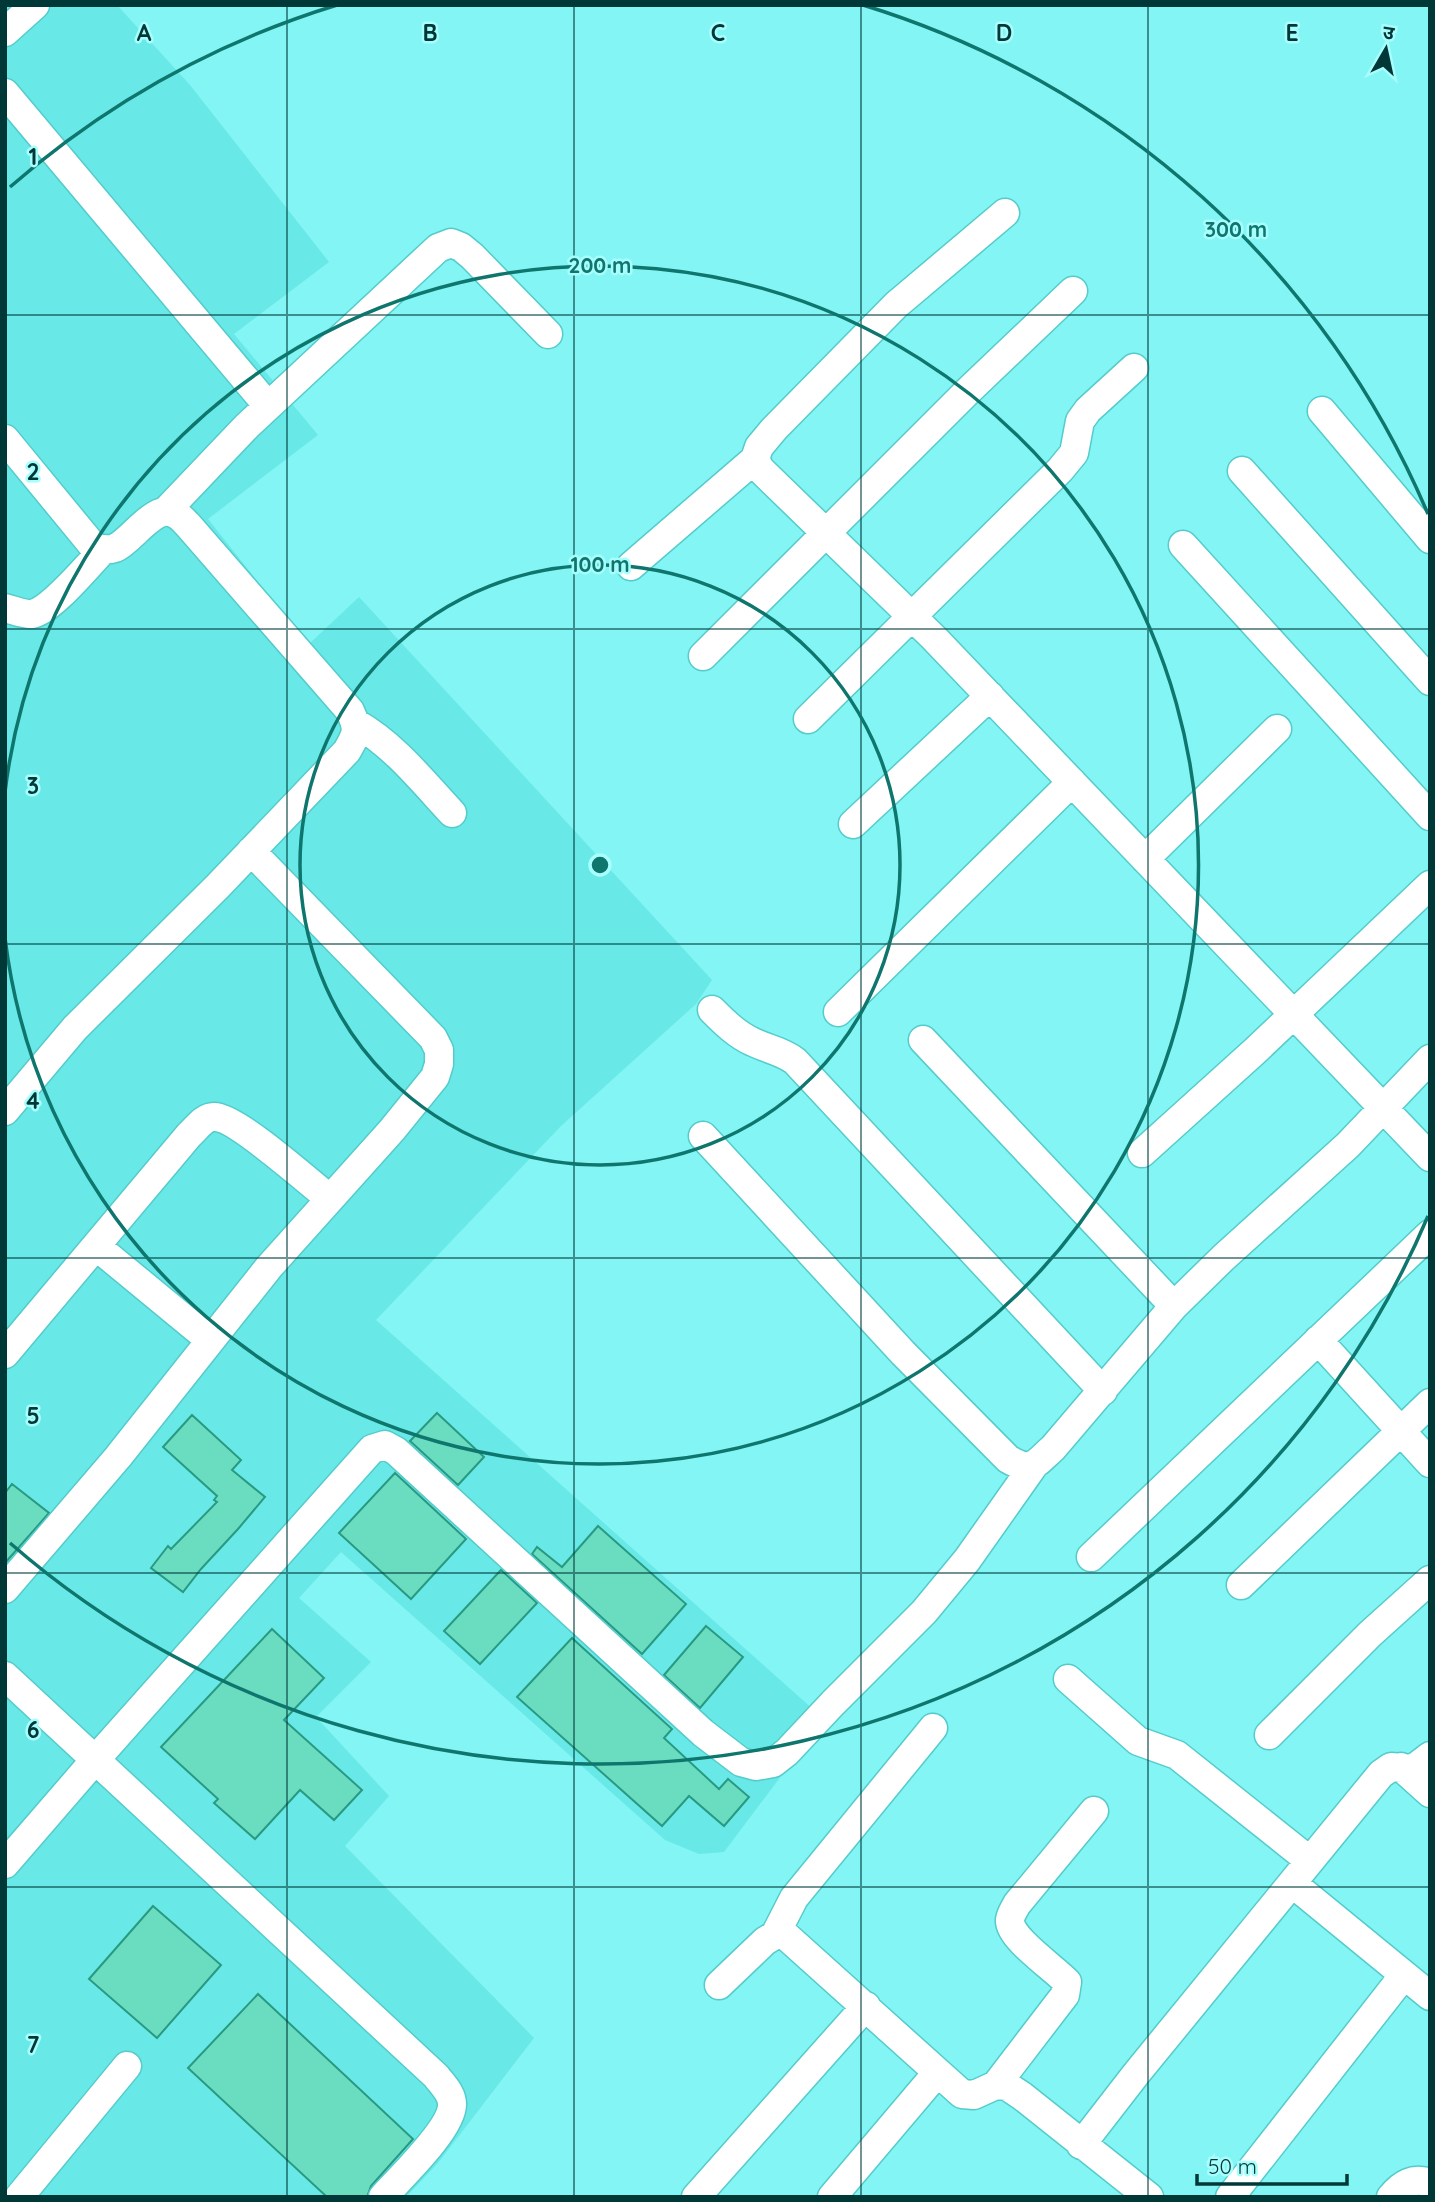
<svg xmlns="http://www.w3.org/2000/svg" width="1435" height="2202" viewBox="0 0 1435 2202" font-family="Quicksand,'Noto Sans Devanagari',sans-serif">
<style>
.built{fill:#68e9e8}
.building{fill:#6addc1;stroke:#299a82;stroke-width:2}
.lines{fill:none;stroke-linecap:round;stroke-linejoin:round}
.minor-casing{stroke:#55cbcb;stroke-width:31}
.minor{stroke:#fff;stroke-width:28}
.grid{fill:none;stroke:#003838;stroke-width:2;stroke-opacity:0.55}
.ring{fill:none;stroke:#0f766e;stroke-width:3.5}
.grid-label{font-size:23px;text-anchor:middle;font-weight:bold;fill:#003838;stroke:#a7fefd;stroke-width:5;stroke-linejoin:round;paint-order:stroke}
.centre{fill:#0f766e;stroke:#a7fefd;stroke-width:3.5}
.ring-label{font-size:21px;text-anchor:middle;font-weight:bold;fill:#0f766e;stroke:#a7fefd;stroke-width:5;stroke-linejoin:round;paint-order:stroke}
</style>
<rect width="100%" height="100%" fill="#82f5f4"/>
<path class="built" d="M 5,5 L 117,5 L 190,85 L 329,262 L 234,334 L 318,435 L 208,519 L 308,645 L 359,597 L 712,980 L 696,1004 L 561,1126 L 376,1320 L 824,1719 L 724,1852 L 699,1854 L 665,1840 L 341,1552 L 299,1598 L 371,1662 L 316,1717 L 389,1796 L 345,1846 L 534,2038 L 438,2163 L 406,2197 L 5,2197 Z"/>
<path class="building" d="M 437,1413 L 484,1457 L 458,1485 L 410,1441 Z
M 192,1415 L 241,1460 L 232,1470 L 265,1497 L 238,1529 L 201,1569 L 183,1592 L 151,1568 L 168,1546 L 171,1549 L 217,1502 L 214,1500 L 217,1496 L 163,1447 Z
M 395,1473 L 466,1539 L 411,1599 L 339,1533 Z
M 12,1484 L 49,1513 L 5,1563 L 5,1493 Z
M 598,1526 L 686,1604 L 642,1654 L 532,1554 L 537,1547 L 562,1567 Z
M 501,1570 L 537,1603 L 480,1664 L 444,1631 Z
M 706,1626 L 743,1657 L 700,1708 L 664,1675 Z
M 272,1629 L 324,1678 L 284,1720 L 362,1790 L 334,1820 L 300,1790 L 255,1839 L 214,1803 L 218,1799 L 161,1747 Z
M 572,1638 L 672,1729 L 664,1738 L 719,1789 L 728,1779 L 749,1797 L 724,1826 L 689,1796 L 662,1826 L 517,1697 Z
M 153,1906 L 221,1965 L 157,2038 L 89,1979 Z
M 258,1994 L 413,2139 L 371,2186 L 367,2197 L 327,2197 L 188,2068 Z"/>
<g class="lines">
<g class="minor-casing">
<path id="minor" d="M 5,32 L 35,5
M 5,93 L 268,406
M 1005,213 L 896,305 L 774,429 L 759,447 L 755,459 L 760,469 L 934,638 L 1430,1157
M 1322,411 L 1430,539
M 5,439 L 93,546 C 100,549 107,551 115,548 C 132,541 155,502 175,514 C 180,516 184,521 188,525 L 350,711 C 359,730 357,733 347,751 L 218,886 L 75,1028 L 5,1111
M 1242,471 L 1430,681
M 166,511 L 247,426 L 438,248 L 451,243 L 461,247 L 472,256 L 548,334
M 1183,545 L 1430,816
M 631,566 L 755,459
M 5,608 C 13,610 25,615 32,614 C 52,610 88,565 103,550
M 703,656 L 967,392 L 1073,291
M 808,719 L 1060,470 L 1074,453 L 1080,421 L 1088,410 L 1134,368
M 357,724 C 394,745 423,782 452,813
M 853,824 L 990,696
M 1145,859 L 1277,729
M 712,1010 C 724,1022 737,1035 753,1042 C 767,1049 782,1051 795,1061 L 1103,1391
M 838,1012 L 1072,782
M 923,1040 L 1174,1306
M 703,1136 L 903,1353 L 1008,1459 C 1032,1473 1034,1465 1053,1448 L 1174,1306 L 1223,1258 L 1348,1145 L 1430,1059
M 1142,1153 L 1255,1051 L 1430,885
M 96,1246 L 210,1340
M 1318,1340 L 1430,1463
M 5,1354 L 189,1135 C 196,1129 204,1116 215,1117 C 236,1117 310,1183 330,1199
M 1091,1557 L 1430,1234
M 1241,1585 L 1430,1403
M 5,1589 L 118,1457 L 269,1267 L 392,1130 L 435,1077 L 439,1064 L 439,1050 L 433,1038 L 251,851
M 5,1676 L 436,2076 C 442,2084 452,2093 452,2104 C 453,2128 399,2179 383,2197
M 1068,1679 L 1138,1741 L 1177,1755 L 1310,1861
M 1269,1735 L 1370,1634 L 1430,1580
M 1401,1767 L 1430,1793
M 5,1864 L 95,1760 L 372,1449 L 385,1445 L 396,1451 L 703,1733 L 741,1762 L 756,1766 L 773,1763 L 787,1752 L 833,1703 L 924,1612 L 967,1560 L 1034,1465
M 1292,1883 L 1430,1996
M 775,1935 L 794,1898 L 933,1728
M 719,1985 L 765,1941 L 775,1935 L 785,1935 L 962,2094 L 974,2095 L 996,2085 L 1007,2086 L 1022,2096 L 1149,2197
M 996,2085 L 1058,2004 L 1065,1995 L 1067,1982 C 1055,1969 1008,1937 1010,1920 C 1010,1915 1015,1908 1017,1904 L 1094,1811
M 1081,2145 L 1136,2074 L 1381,1774 L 1391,1767 L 1413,1769 L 1430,1756
M 19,2197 L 127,2066
M 696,2197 L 866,2006
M 832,2197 L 937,2073
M 1230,2197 L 1404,1975
M 1391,2197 C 1402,2184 1413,2177 1430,2183"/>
</g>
<use href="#minor" class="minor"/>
</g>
<path class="grid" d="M 287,5 L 287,2197M 574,5 L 574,2197M 861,5 L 861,2197M 1148,5 L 1148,2197M 5,315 L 1430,315M 5,629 L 1430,629M 5,944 L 1430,944M 5,1258 L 1430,1258M 5,1573 L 1430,1573M 5,1887 L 1430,1887"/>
<g class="ring">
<circle cx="600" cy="865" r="300"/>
<path d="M5 792A599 599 0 1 1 5 938"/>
<path d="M1428 1216A899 899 0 0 1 10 1543M10 187A899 899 0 0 1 337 5M863 5A899 899 0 0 1 1428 514"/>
</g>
<g class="grid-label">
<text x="144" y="41">A</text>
<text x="430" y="41">B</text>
<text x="718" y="41">C</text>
<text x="1004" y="41">D</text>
<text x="1292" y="41">E</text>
<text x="33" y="165">1</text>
<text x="33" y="480">2</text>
<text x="33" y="794">3</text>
<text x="33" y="1109">4</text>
<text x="33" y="1424">5</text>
<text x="33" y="1738">6</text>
<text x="33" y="2053">7</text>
</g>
<circle cx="600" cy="865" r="10" class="centre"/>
<g class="ring-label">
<text x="1236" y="237">300 m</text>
<text x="600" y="273">200 m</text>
<text x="600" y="572">100 m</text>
</g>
<rect width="1435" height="2202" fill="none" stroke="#003838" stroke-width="14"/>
<g transform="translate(1386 49) rotate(9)" stroke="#a7fefd" stroke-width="5" paint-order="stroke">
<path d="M0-5L12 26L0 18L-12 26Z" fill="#003838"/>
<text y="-10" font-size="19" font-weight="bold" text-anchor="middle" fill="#003838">उ</text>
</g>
<path d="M1197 2174v10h150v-10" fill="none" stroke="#003838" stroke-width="3.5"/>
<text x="1208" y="2174" font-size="21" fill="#003838" stroke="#a7fefd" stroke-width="5" paint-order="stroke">50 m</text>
</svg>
